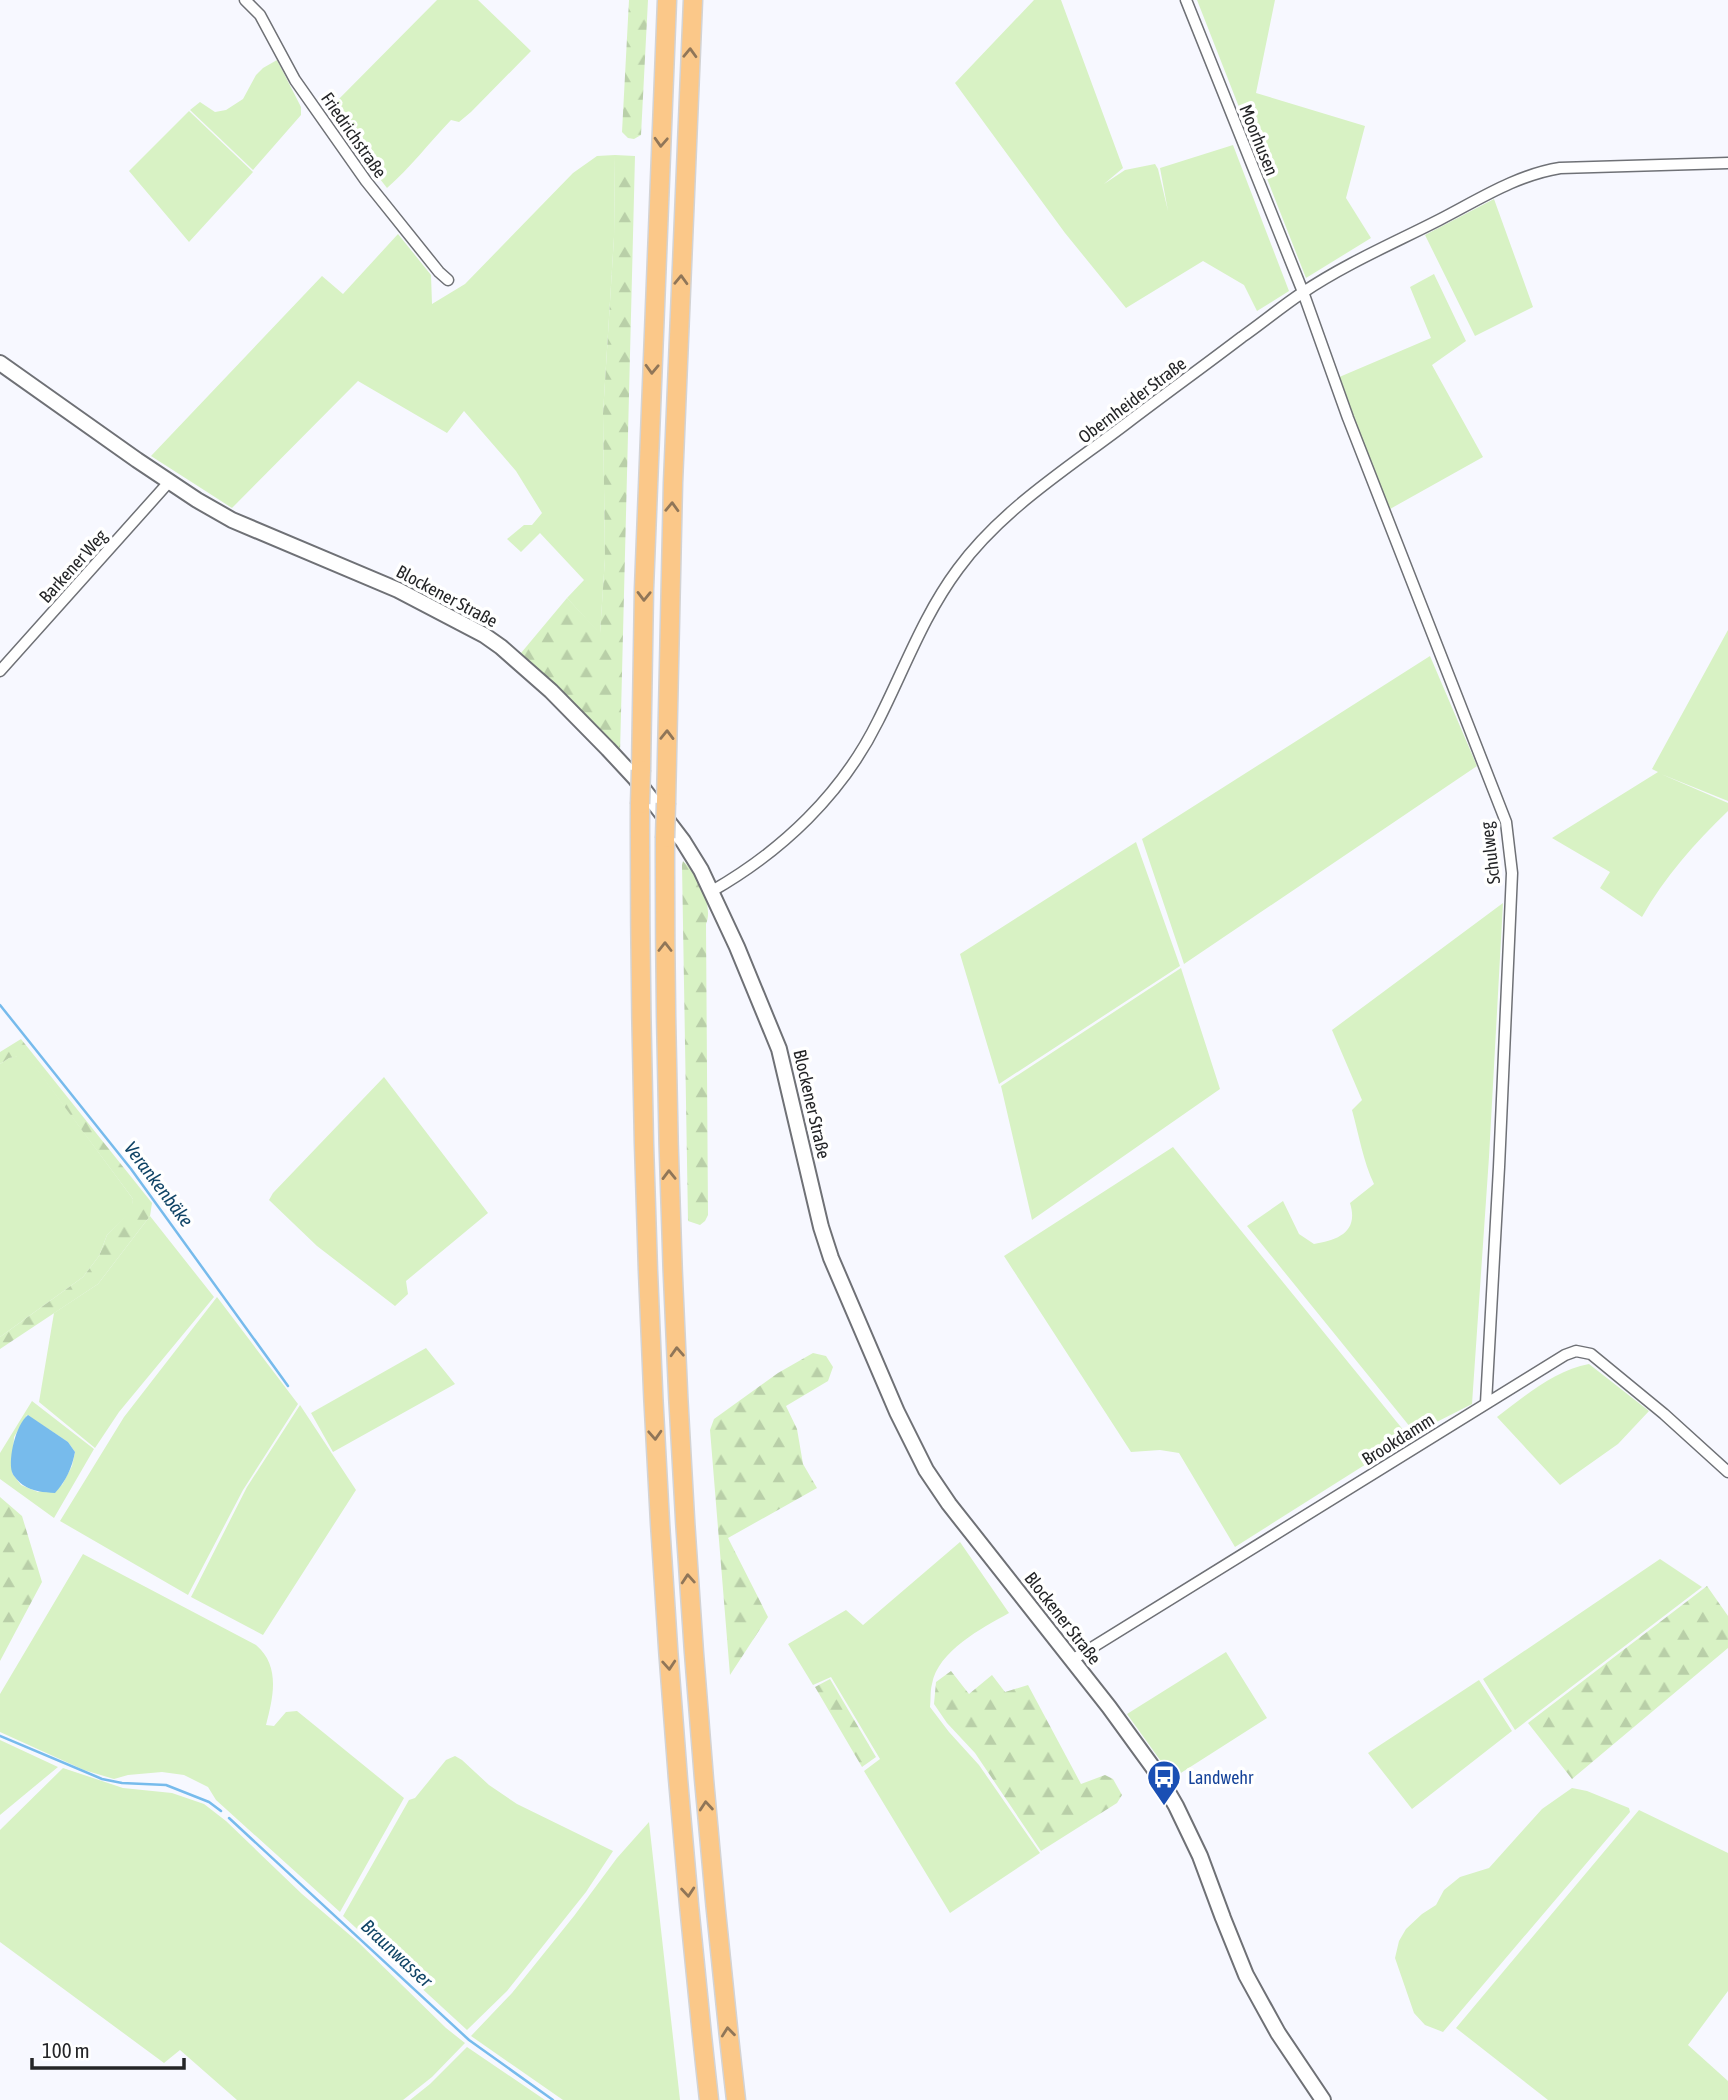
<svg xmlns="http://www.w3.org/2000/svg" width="1728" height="2100" viewBox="0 0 1728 2100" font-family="'Asap Condensed',sans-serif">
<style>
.grass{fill:#d8f2c4;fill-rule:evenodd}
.forest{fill:url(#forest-firs)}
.water{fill:#77bbec}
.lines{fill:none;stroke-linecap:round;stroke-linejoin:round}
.stream{stroke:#77bbec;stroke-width:2.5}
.street-casing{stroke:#6f7176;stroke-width:13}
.secondary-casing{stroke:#6f7176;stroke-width:18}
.highway-casing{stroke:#d3d3d4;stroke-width:21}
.street{stroke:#fff;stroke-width:10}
.secondary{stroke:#fff;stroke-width:14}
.highway{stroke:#fbc889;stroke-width:18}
.highway-bridge-casing{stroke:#d3d3d4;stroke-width:21;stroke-linecap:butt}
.highway-bridge{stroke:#fbc889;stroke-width:18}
.oneway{stroke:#907658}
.labels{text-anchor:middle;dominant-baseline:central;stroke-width:7;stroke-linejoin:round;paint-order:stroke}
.street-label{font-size:18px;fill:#242527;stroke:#fff}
.transit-label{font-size:18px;fill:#164399;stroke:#fff;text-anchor:start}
.water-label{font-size:19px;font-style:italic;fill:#104466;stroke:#fff}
</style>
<defs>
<pattern id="forest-firs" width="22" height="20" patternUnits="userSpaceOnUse" patternTransform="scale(1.75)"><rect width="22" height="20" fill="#d8f2c4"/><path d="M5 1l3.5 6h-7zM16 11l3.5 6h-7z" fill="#b9cfa8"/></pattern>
</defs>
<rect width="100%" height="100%" fill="#f7f8ff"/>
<path class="grass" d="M 437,0 L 478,0 L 531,51 L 471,112 L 459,122 L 451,120 C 429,143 410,168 387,188 L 327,111 Z
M 1034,0 L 1061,0 L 1123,168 L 1104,184 L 1125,170 L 1155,164 L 1158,169 L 1168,211 L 1160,168 L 1233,145 L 1289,291 L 1257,311 L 1244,285 L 1203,261 L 1126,308 L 1065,233 L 955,83 Z
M 1197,0 L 1275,0 L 1256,93 L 1365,126 L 1346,198 L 1371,238 L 1306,278 Z
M 277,60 L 301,107 L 301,115 L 253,170 L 190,110 L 200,102 L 215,112 L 226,110 L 243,99 L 256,75 L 263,68 Z
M 189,111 L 253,172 L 189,242 L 129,171 Z
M 615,155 L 614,237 L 603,414 L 605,558 L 600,634 L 567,598 L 584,580 L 540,533 L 521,552 L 507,539 L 524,525 L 532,525 L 542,513 L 516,471 L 464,411 L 447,433 L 358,381 L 232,508 L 151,456 L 322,276 L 343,294 L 398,234 L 431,275 L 432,304 L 465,284 L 573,173 L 597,156 Z
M 1494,199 L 1533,307 L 1475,336 L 1425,235 Z
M 1434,274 L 1466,341 L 1432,365 L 1483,457 L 1390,509 L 1337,378 L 1431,338 L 1410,287 Z
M 1728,630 L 1728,801 L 1661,774 L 1728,803 L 1728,811 C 1695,843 1665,876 1642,917 L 1600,888 L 1610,872 L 1552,838 L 1658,772 L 1652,769 Z
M 1430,656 L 1477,766 L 1184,964 L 1142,839 Z
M 1136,842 L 1180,966 L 999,1084 L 960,954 Z
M 1503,903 L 1489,1157 L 1472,1404 L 1415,1433 L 1247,1226 L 1283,1201 L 1299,1234 L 1314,1244 C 1338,1240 1359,1232 1350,1203 L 1374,1184 C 1363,1161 1359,1135 1352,1110 L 1362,1100 L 1332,1030 Z
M 1181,968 L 1220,1089 L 1032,1220 L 1001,1086 Z
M 26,1054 L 133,1199 L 132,1210 L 107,1235 L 99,1256 L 83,1277 L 0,1337 L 0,1064 L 9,1058 Z
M 384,1077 L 488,1213 L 406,1281 L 408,1294 L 395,1306 L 317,1246 L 269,1200 L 273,1193 Z
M 1173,1147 L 1409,1437 L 1235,1547 L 1179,1453 L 1160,1450 L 1131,1452 L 1004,1256 Z
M 150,1216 L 214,1297 L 119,1412 L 95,1448 L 39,1402 L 54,1313 L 98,1284 Z
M 217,1297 L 298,1404 L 243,1490 L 188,1595 L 60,1521 L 124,1417 Z
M 426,1348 L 455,1384 L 333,1452 L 311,1413 Z
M 1589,1364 L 1649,1411 L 1618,1444 L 1560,1485 L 1497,1417 C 1525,1396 1555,1370 1589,1364 Z
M 32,1401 L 94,1449 L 54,1518 L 0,1479 L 0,1453 ZM 27,1415 L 68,1442 L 75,1452 L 72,1466 L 62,1485 L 38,1492 L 21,1485 L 12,1473 L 14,1437 Z
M 300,1405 L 356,1490 L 263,1635 L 191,1597 L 247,1487 Z
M 960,1542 L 1009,1613 C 982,1628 938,1651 932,1684 C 930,1691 931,1699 930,1707 L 949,1732 L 979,1765 L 1040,1853 L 950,1913 L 864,1771 L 880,1759 L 831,1677 L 813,1685 L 788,1644 L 846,1610 L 863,1625 Z
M 83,1554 L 256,1645 C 281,1666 273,1698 266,1725 L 274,1726 L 286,1712 L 297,1711 L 404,1798 L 340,1912 L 216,1800 L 208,1787 L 184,1775 L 162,1772 L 128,1775 L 114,1779 L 84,1770 L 0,1732 L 0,1694 Z
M 1660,1559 L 1702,1587 L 1515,1730 L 1483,1679 Z
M 1226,1652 L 1267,1718 L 1173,1778 L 1127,1714 Z
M 1479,1680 L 1512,1731 L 1412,1809 L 1368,1753 Z
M 0,1740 L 58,1767 L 0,1815 Z
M 455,1756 L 462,1760 L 489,1785 L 517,1804 L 613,1851 L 586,1892 L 507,1991 L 467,2030 L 343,1916 L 409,1800 L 415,1798 L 446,1760 Z
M 63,1768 L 123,1788 L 172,1793 L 204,1804 L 226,1821 L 302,1894 L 358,1942 L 446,2028 L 465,2043 L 432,2077 L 403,2100 L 237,2100 L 180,2050 L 164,2063 L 0,1942 L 0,1830 Z
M 1572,1788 L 1587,1791 L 1629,1808 L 1630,1812 L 1443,2032 L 1425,2025 L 1414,2013 L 1395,1958 L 1399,1941 L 1406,1929 L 1422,1914 L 1436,1905 L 1444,1890 L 1460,1877 L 1489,1868 L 1542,1809 Z
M 1639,1810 L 1728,1853 L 1728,1991 L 1688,2045 L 1728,2081 L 1728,2100 L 1548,2100 L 1456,2028 Z
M 649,1822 L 680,2100 L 563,2100 L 471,2036 L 512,1993 L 574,1916 L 617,1858 Z
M 467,2047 L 545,2100 L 410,2100 L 430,2084 Z"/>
<path class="forest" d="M 629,0 L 648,0 L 641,135 L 634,139 L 628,138 L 622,132 Z
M 615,155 L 635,156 L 620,753 L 521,653 L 567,598 L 600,633 L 605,558 L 603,414 L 614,237 Z
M 683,861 C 697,874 714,905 706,924 L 708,1215 L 705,1221 L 700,1225 L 688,1221 L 682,865 Z
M 21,1039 L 152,1203 L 150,1216 L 98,1284 L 0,1349 L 0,1337 L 83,1277 L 99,1256 L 107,1235 L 131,1210 L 133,1199 L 26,1055 L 9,1058 L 0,1064 L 0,1052 Z
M 813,1353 L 826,1356 L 833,1367 L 828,1381 L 786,1406 L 797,1429 L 803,1464 L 817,1488 L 728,1538 L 768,1617 L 730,1675 L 710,1430 L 714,1419 L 778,1373 Z
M 0,1497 L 22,1516 L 42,1582 L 0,1661 Z
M 1707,1586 L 1728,1616 L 1728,1648 L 1572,1779 L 1528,1723 Z
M 951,1671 L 969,1694 L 992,1675 L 1005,1692 L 1028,1685 L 1081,1784 L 1105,1775 L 1113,1779 L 1122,1795 L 1117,1803 L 1041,1851 L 975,1753 L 947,1723 L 934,1704 L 936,1682 Z
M 830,1679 L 876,1757 L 862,1767 L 815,1687 Z"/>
<path class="water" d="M 28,1415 L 68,1442 L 75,1452 C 72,1468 66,1481 55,1493 C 44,1492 33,1492 23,1485 C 20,1483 13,1476 12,1472 C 8,1458 16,1424 28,1415 Z"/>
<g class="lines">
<path class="stream" d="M 0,1005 L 131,1169 L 288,1386
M 0,1736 L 102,1779 L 122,1783 L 166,1785 L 209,1802 L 221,1811
M 229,1818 L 469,2040 L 553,2100"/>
<g class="street-casing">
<path id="street" d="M 245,0 L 260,15 L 295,80 L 366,181 L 439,272 L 448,280
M 1186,0 L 1303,292 L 1348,418 L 1506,822 L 1512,873 L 1499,1167 L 1486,1403
M 0,671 L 169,482
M 712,891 C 782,851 842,794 878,721 C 904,670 923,616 958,569 C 1002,509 1068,468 1127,423 C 1165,394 1204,366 1242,337 C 1262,323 1281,307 1302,293 C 1345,264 1394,243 1439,220 C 1478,200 1516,175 1560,168 L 1728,163
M 1072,1660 L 1565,1355 L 1576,1351 L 1591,1354 L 1664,1414 L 1728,1472"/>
</g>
<g class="secondary-casing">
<path id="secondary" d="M 0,363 L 137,460 L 197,500 L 232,520 L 398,590 L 484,635 L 501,647 L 551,691 L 608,749 L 635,778 L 683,841 L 701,870 L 737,947 L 779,1049 L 821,1227 L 831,1258 L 897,1412 L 926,1470 L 949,1504 L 1109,1707 L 1157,1773 L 1176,1806 L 1200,1856 L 1223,1918 L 1246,1975 L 1278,2033 L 1323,2100"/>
</g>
<g class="highway-casing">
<path id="highway" d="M 641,770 L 644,589 L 667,0
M 666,803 L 673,483 L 693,0
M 640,804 C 639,1237 661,1670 709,2100
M 665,838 C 664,1260 688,1681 736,2100"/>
</g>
<use href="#street" class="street"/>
<use href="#secondary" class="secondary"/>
<use href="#highway" class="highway"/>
<g class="highway-bridge-casing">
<path id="highway-bridge" d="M 640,804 L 641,770
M 665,838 L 666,803"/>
</g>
<use href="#highway-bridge" class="highway-bridge"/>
</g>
<defs><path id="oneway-chevron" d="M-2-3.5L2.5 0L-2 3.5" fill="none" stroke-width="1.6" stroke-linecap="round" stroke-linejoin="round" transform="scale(1.75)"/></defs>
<g class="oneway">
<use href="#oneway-chevron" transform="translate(690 53) rotate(-88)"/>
<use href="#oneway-chevron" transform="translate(661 142) rotate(93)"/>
<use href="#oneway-chevron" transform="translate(681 280) rotate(-88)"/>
<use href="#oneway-chevron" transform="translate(652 369) rotate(92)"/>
<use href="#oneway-chevron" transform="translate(672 507) rotate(-88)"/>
<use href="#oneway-chevron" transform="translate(644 596) rotate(91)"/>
<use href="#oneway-chevron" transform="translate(667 735) rotate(-89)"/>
<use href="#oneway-chevron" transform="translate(665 947) rotate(-90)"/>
<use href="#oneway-chevron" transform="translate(669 1175) rotate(-91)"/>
<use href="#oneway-chevron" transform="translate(677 1352) rotate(-93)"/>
<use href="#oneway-chevron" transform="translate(655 1435) rotate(87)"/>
<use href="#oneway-chevron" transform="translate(688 1579) rotate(-94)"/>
<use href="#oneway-chevron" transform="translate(669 1665) rotate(86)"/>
<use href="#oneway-chevron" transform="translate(706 1806) rotate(-95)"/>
<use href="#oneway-chevron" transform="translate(688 1892) rotate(85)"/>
<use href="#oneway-chevron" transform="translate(728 2032) rotate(-96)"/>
</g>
<defs>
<g id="bus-pin" transform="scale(1.75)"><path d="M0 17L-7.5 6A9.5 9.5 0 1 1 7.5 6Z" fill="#1a4fb4" stroke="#fff"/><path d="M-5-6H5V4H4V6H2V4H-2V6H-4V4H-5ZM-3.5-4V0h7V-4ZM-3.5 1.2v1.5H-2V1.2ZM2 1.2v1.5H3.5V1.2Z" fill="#fff"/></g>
</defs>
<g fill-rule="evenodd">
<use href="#bus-pin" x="1164" y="1777"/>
</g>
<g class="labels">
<g class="street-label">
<text transform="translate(354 135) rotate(55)">Friedrichstraße</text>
<text transform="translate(1259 140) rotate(68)">Moorhusen</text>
<text transform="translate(1132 400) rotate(-37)">Obernheider Straße</text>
<text transform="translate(73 566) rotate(-48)">Barkener Weg</text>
<text transform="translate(447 596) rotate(28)">Blockener Straße</text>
<text transform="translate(1490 853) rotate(-97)">Schulweg</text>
<text transform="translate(812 1104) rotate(77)">Blockener Straße</text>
<text transform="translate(1398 1439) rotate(-32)">Brookdamm</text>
<text transform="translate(1063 1618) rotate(52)">Blockener Straße</text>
</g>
<g class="transit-label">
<text x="1188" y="1777">Landwehr</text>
</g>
<g class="water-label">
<text transform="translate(159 1184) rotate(53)">Verankenbäke</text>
<text transform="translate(397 1953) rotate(43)">Braunwasser</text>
</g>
</g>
<path d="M32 2058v10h152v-10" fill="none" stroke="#242527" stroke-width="3.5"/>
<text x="42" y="2058" font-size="21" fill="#242527" stroke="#ffffff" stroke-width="5" paint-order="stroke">100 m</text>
</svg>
